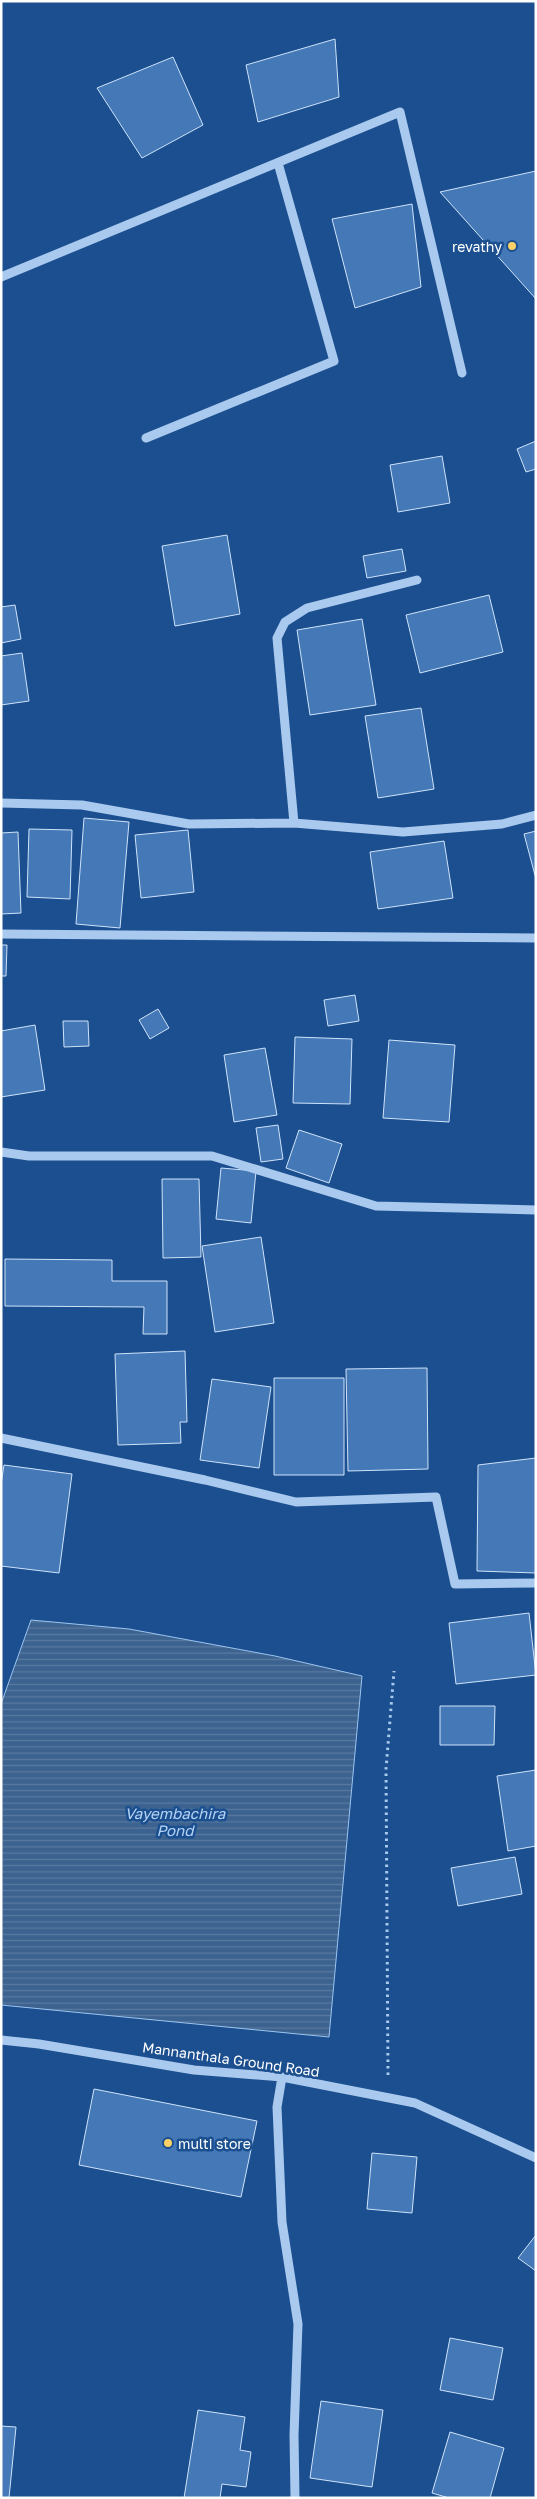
<svg xmlns="http://www.w3.org/2000/svg" width="537" height="2499" viewBox="0 0 537 2499" font-family="'Golos Text',sans-serif">
<style>
.water{fill:url(#water-rules);stroke:#9cc4f0}
.building{fill:#4478b7;stroke:#cfe3fa}
.lines{fill:none;stroke-linecap:round;stroke-linejoin:round}
.path{stroke:#a9c9ee;stroke-width:3;stroke-dasharray:2.5 4;stroke-linecap:butt}
.minor{stroke:#a9c9ee;stroke-width:9}
.poi-dot{fill:#ffd166;stroke:#1b4f8f;stroke-width:2}
.labels{text-anchor:middle;dominant-baseline:central;stroke-width:5;stroke-linejoin:round;paint-order:stroke}
.poi-label{font-size:14px;fill:#fff;stroke:#1b4f8f;text-anchor:end}
.street-label{font-size:14px;fill:#fff;stroke:#1b4f8f}
.water-label{font-size:15px;font-style:italic;fill:#b5d3f5;stroke:#1b4f8f}
</style>
<defs>
<pattern id="water-rules" width="6" height="5" patternUnits="userSpaceOnUse" patternTransform="scale(1.25)"><rect width="6" height="5" fill="#3c6290"/><path d="M0 2.5h6" fill="none" stroke="#597aa1"/></pattern>
</defs>
<rect width="100%" height="100%" fill="#1b4f8f"/>
<path class="water" d="M 31,1620 L 129,1629 L 275,1656 L 362,1676 L 329,2037 L 1,2005 L 1,1704 Z"/>
<path class="building" d="M 335,39 L 339,97 L 258,122 L 246,65 Z
M 173,57 L 203,125 L 142,158 L 97,88 Z
M 536,171 L 536,299 L 440,192 Z
M 412,204 L 421,287 L 355,308 L 332,219 Z
M 536,441 L 536,469 L 526,472 L 517,449 Z
M 442,456 L 450,503 L 398,512 L 390,465 Z
M 227,535 L 240,614 L 175,626 L 162,546 Z
M 402,549 L 406,571 L 367,578 L 363,556 Z
M 489,595 L 503,652 L 420,673 L 406,615 Z
M 15,605 L 21,639 L 1,643 L 1,607 Z
M 362,619 L 376,705 L 310,715 L 297,630 Z
M 22,653 L 29,701 L 1,705 L 1,656 Z
M 421,708 L 434,789 L 378,798 L 365,716 Z
M 84,818 L 129,822 L 120,928 L 76,924 Z
M 29,829 L 72,830 L 70,899 L 27,897 Z
M 188,830 L 194,892 L 141,898 L 135,835 Z
M 536,831 L 536,879 L 524,834 Z
M 18,832 L 21,913 L 1,914 L 1,833 Z
M 444,841 L 453,898 L 378,909 L 370,852 Z
M 1,945 L 7,945 L 6,976 L 1,976 Z
M 355,995 L 359,1021 L 328,1026 L 324,1000 Z
M 158,1009 L 169,1028 L 150,1039 L 139,1020 Z
M 63,1021 L 88,1021 L 89,1046 L 64,1047 Z
M 35,1025 L 45,1090 L 1,1097 L 1,1031 Z
M 295,1037 L 352,1039 L 350,1104 L 293,1103 Z
M 389,1040 L 455,1045 L 449,1122 L 383,1118 Z
M 265,1048 L 277,1115 L 234,1122 L 224,1055 Z
M 278,1125 L 283,1159 L 261,1162 L 256,1128 Z
M 299,1130 L 342,1144 L 329,1183 L 286,1168 Z
M 221,1168 L 256,1171 L 251,1223 L 216,1219 Z
M 162,1179 L 199,1179 L 201,1257 L 163,1258 Z
M 261,1237 L 274,1323 L 215,1332 L 202,1246 Z
M 5,1259 L 112,1260 L 112,1281 L 167,1281 L 167,1334 L 143,1334 L 144,1307 L 5,1306 Z
M 185,1351 L 187,1422 L 180,1422 L 181,1443 L 118,1445 L 115,1354 Z
M 427,1368 L 428,1469 L 348,1471 L 346,1369 Z
M 274,1378 L 344,1378 L 344,1475 L 274,1475 Z
M 212,1379 L 271,1387 L 259,1468 L 200,1460 Z
M 536,1458 L 536,1573 L 477,1571 L 478,1465 Z
M 4,1465 L 72,1474 L 59,1573 L 1,1566 L 1,1484 Z
M 529,1613 L 536,1675 L 456,1684 L 449,1623 Z
M 440,1706 L 495,1706 L 494,1745 L 440,1745 Z
M 536,1770 L 536,1846 L 508,1851 L 497,1776 Z
M 515,1857 L 522,1894 L 458,1906 L 451,1868 Z
M 94,2089 L 257,2121 L 241,2197 L 79,2165 Z
M 372,2153 L 417,2157 L 412,2213 L 367,2209 Z
M 536,2235 L 536,2271 L 518,2258 Z
M 450,2338 L 503,2348 L 493,2400 L 440,2390 Z
M 321,2401 L 383,2410 L 372,2487 L 310,2478 Z
M 198,2410 L 245,2417 L 240,2450 L 251,2452 L 246,2487 L 222,2484 L 220,2498 L 184,2498 Z
M 1,2426 L 16,2427 L 9,2498 L 1,2498 Z
M 450,2432 L 504,2448 L 490,2498 L 449,2498 L 432,2493 Z"/>
<g class="lines">
<path class="path" d="M 388,2075 L 386,1769 L 394,1671"/>
<path class="minor" d="M 1,277 L 400,112 L 462,373
M 146,438 L 334,361 L 278,163
M 1,803 L 82,805 L 189,824 L 294,823 L 403,832 L 502,824 L 536,815
M 294,823 L 277,638 L 285,622 L 307,608 L 417,580
M 1,934 L 536,938
M 1,1152 L 29,1156 L 212,1156 L 376,1206 L 536,1210
M 1,1438 L 205,1480 L 296,1502 L 436,1497 L 455,1584 L 536,1583
M 1,2040 L 39,2044 L 194,2070 L 282,2077 L 415,2103 L 536,2158
M 282,2077 L 277,2107 L 282,2222 L 298,2324 L 294,2435 L 295,2498"/>
</g>
<g class="poi-dot">
<circle cx="512" cy="246" r="5"/>
<circle cx="168" cy="2143" r="5"/>
</g>
<g class="labels">
<g class="poi-label">
<text x="502" y="246">revathy</text>
<text x="178" y="2143" text-anchor="start">multi store</text>
</g>
<g class="street-label">
<text transform="translate(231 2059) rotate(8)">Mannanthala Ground Road</text>
</g>
<g class="water-label">
<text x="175" y="1813">Vayembachira<tspan x="175" dy="17">Pond</tspan></text>
</g>
</g>
<rect width="537" height="2499" fill="none" stroke="#ffffff" stroke-width="5"/>
</svg>
